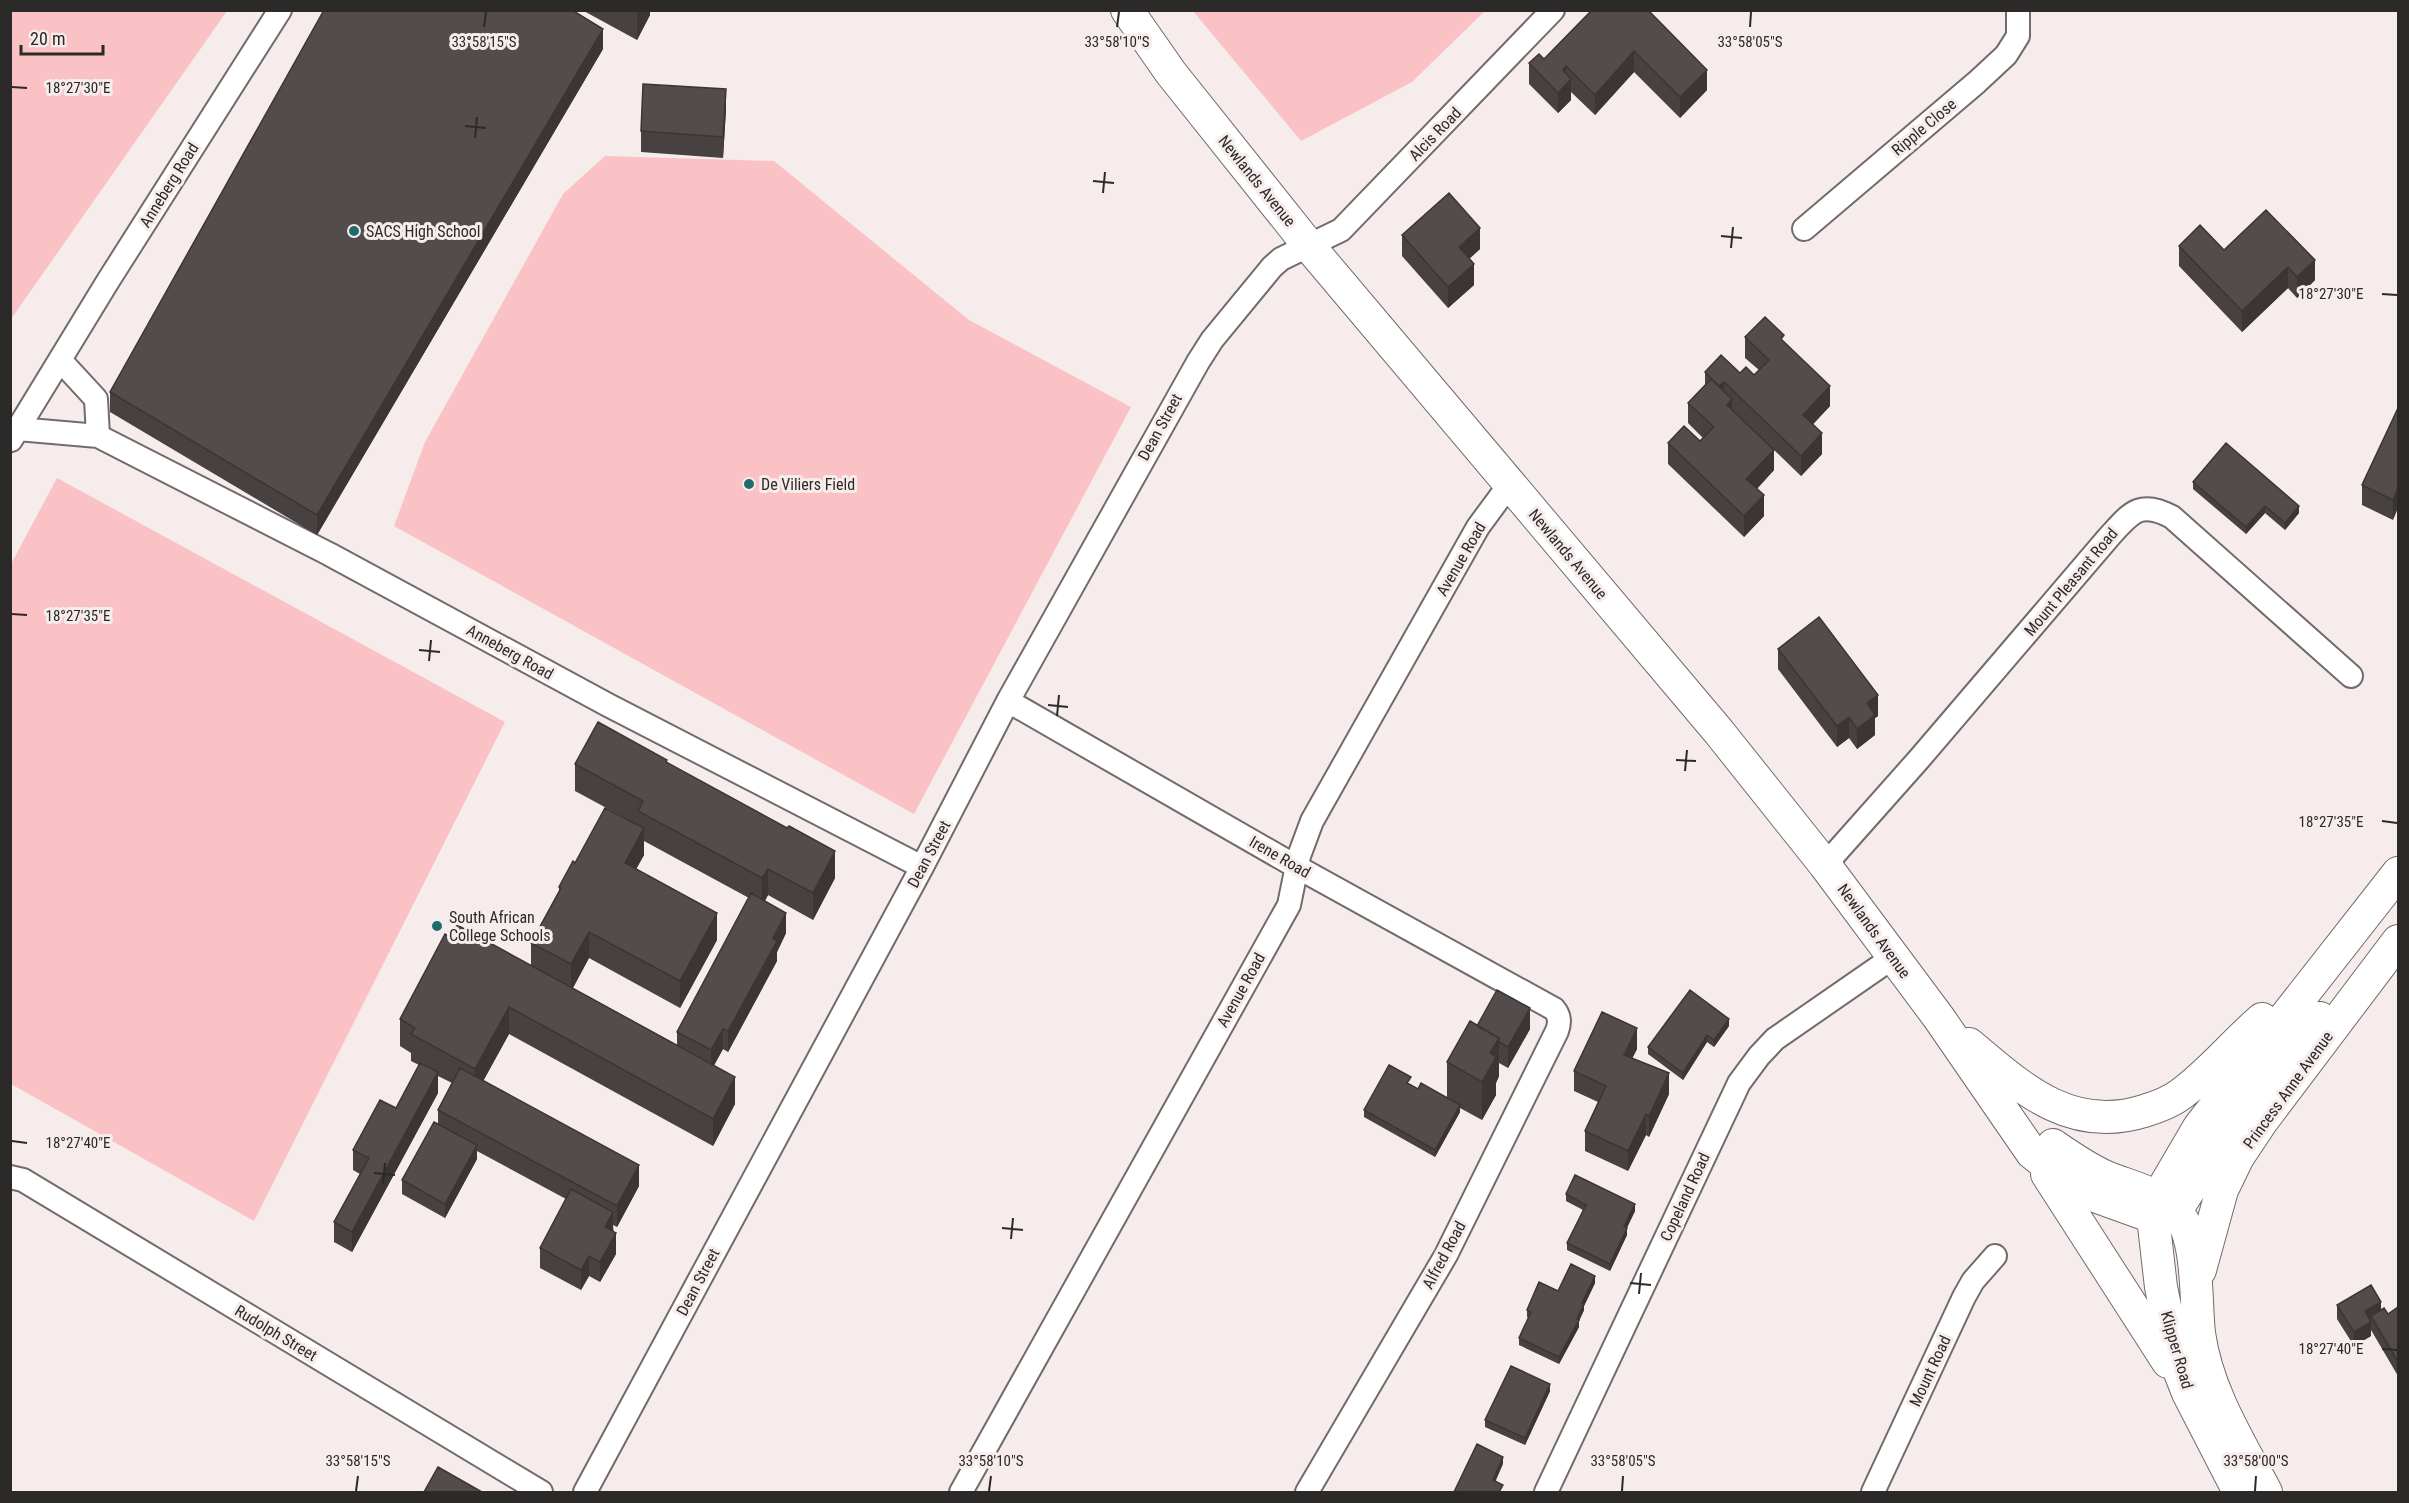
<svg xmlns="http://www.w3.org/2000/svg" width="2409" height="1503" viewBox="0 0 2409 1503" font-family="'Roboto Condensed',sans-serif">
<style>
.green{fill:#fbc2c5}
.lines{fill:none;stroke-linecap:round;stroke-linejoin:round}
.minor-casing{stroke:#736a6b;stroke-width:26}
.secondary-casing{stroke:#736a6b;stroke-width:34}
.minor{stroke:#fff;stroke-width:22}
.secondary{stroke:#fff;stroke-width:32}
.wall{fill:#484141;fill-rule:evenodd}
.shaded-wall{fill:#3b3535}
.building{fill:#544c4c;stroke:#3b3535;stroke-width:1.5}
.ticks{fill:none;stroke:#2c2929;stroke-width:2}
.poi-dot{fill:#206c6c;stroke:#f6ecec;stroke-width:2}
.labels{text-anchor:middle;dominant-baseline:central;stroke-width:6;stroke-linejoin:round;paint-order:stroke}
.street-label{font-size:16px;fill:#2c2929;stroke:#f6ecec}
.poi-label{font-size:16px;fill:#2c2929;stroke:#f6ecec;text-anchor:start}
.ticks-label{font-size:15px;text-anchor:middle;fill:#2c2929;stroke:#f6ecec;stroke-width:6;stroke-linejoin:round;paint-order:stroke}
</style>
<rect width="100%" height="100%" fill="#f6ecec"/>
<path class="green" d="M 11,10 L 227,11 L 11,319 L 10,11 Z
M 1193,11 L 1485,11 L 1412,82 L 1301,141 Z
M 605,156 L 774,161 L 969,320 L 1131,407 L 914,814 L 394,526 L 425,442 L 563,194 Z
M 57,478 L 505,722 L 254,1221 L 11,1084 L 11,564 Z"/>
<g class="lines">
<g class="minor-casing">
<path id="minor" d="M 1804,229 L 1977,82 L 2006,55 L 2018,36 L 2018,10
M 60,360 L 96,399 L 98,436
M 18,429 L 98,436 L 329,554 L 608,705 L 922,867
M 11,440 L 108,281 L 280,10
M 1008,701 L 1297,867 L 1554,1009 C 1560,1016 1560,1023 1557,1031 L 1446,1255 L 1307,1492
M 1825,865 L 1920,758 L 2108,538 C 2130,514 2139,499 2172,517 L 2351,676
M 10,1177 L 23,1180 L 541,1492
M 585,1492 L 922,867 L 1008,701 L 1198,362 L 1212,340 L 1272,267 L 1281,259 L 1341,230 L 1553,10
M 961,1492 L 1289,905 L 1299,856 L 1312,821 L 1478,527 L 1509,485
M 1546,1492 L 1739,1083 L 1759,1056 L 1775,1039 L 1892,958
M 1873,1492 L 1964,1297 L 1973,1281 L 1995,1256"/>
</g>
<g class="secondary-casing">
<path id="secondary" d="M 1127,10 L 1171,73 L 1309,246 L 1719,732 L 1825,865 L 1939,1018 L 2032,1153 L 2060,1175 L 2092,1195 L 2153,1217
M 1969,1044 C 2021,1088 2071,1134 2144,1111 C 2157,1107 2171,1102 2181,1094 C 2211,1072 2234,1043 2262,1019
M 2053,1145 C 2069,1156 2086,1168 2104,1176 C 2127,1186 2154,1191 2174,1209 C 2200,1233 2195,1299 2199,1333 C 2207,1391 2239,1441 2266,1492
M 2047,1174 L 2168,1362
M 2156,1216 L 2176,1210 C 2193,1186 2207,1160 2223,1136 C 2251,1094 2283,1051 2320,1018
M 2200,1270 L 2222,1190 L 2238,1157 L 2262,1121 L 2398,941
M 2239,1492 L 2188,1393 L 2177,1365 L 2161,1287 L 2153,1217 L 2158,1197 L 2199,1127 L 2398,873"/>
</g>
<use href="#minor" class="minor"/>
<use href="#secondary" class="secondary"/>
</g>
<path class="wall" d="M 582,10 L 650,10 L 650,15 L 637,40 Z
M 1592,10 L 1707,90 L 1680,118 L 1634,72 L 1595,115 L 1571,92 L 1571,100 L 1558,113 L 1529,84 L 1529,63 L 1544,59 Z
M 603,49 L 317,535 L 110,412 L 110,392 Z
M 726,109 L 723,158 L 641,152 L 641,131 Z
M 2266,210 L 2315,280 L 2297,298 L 2288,288 L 2242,332 L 2179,266 L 2179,246 L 2224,250 Z
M 1402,235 L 1480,249 L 1469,259 L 1474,285 L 1448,308 L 1402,256 Z
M 1745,337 L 1784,342 L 1830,406 L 1813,424 L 1822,454 L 1801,476 L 1774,450 L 1774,470 L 1757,489 L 1764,516 L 1744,537 L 1668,464 L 1668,443 L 1700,441 L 1703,438 L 1688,423 L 1688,403 L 1705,385 L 1705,372 L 1740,373 L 1754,375 L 1759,370 L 1745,358 Z
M 2398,408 L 2393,520 L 2362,505 L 2362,485 Z
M 2193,482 L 2299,513 L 2285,530 L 2265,513 L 2246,534 L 2193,489 Z
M 2398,509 L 2398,534 L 2397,533 L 2397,513 Z
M 1778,649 L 1878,716 L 1875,718 L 1875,735 L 1857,749 L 1849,738 L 1837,747 L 1778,669 Z
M 667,763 L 835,878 L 813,920 L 768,895 L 765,901 L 786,933 L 777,952 L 777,961 L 728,1052 L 723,1049 L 714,1065 L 735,1104 L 713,1146 L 509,1034 L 483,1081 L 639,1186 L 617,1227 L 613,1225 L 616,1254 L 600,1282 L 589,1276 L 581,1290 L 540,1268 L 540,1248 L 566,1199 L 477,1151 L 477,1159 L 445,1218 L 402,1194 L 402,1180 L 438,1124 L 438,1110 L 452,1083 L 438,1076 L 438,1093 L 352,1252 L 334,1242 L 334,1222 L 360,1174 L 353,1170 L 353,1150 L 396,1108 L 419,1065 L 411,1061 L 411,1053 L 400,1046 L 400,1019 L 450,937 L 531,965 L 531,943 L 559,891 L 559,887 L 575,863 L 638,825 L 575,791 L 575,764 ZM 644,841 L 749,898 L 677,1032 L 677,1045 L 573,988 L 589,958 L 680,1008 L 717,940 L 636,869 L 644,855 Z
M 1477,1026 L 1530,1029 L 1508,1068 L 1499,1063 L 1499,1076 L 1496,1083 L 1496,1095 L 1482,1120 L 1460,1108 L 1460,1112 L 1435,1157 L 1364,1117 L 1364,1110 L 1411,1084 L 1410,1085 L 1418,1089 L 1447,1097 L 1447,1062 Z
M 1729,1026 L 1714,1047 L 1707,1042 L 1683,1080 L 1648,1054 L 1648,1047 Z
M 1637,1049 L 1632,1058 L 1669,1094 L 1649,1137 L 1646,1135 L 1628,1171 L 1585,1151 L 1585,1131 L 1598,1102 L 1574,1091 L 1574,1071 Z
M 1566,1194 L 1635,1211 L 1627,1228 L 1627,1235 L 1610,1271 L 1567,1250 L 1567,1243 L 1583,1210 L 1566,1201 Z
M 1595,1283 L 1584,1306 L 1584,1310 L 1579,1321 L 1579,1327 L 1559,1364 L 1519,1345 L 1519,1338 L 1529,1318 L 1527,1317 L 1527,1310 L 1558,1291 Z
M 2337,1305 L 2381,1310 L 2388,1314 L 2398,1307 L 2398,1376 L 2371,1330 L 2371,1321 L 2371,1336 L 2354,1346 L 2337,1319 Z
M 1550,1391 L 1525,1445 L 1485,1427 L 1485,1420 Z"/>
<path class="shaded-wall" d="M 638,10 L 650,10 L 650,15 L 637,40 L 637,13 Z
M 603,29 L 603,49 L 317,535 L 317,515 Z
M 1634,51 L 1634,72 L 1595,115 L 1595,95 Z
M 1566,66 L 1566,85 L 1571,79 L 1571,100 L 1558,113 L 1558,93 L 1563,70 Z
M 1707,70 L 1707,90 L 1680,118 L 1680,97 Z
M 726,89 L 726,109 L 723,158 L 723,137 Z
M 1480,228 L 1480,249 L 1459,268 L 1459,247 Z
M 2315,260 L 2315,280 L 2297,298 L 2297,277 Z
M 1474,264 L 1474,285 L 1448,308 L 1448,287 Z
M 2288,267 L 2288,288 L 2242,332 L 2242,311 Z
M 1724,382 L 1724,402 L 1719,407 L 1719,386 Z
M 1830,386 L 1830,406 L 1803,435 L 1803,415 Z
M 1732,399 L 1732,420 L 1727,405 Z
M 1822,433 L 1822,454 L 1801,476 L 1801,456 Z
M 1774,450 L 1774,470 L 1746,500 L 1746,479 Z
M 2398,488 L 2398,508 L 2393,520 L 2393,500 Z
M 1764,495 L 1764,516 L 1744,537 L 1744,516 Z
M 2265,506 L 2265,513 L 2246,534 L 2246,527 Z
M 2299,506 L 2299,513 L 2285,530 L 2285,523 Z
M 1878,695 L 1878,716 L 1875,718 L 1875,735 L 1857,749 L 1857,729 L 1867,703 Z
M 1849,717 L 1849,738 L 1837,747 L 1837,726 Z
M 644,828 L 644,855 L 625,889 L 625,863 Z
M 835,851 L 835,878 L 813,920 L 813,893 Z
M 768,869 L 768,895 L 762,905 L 762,878 Z
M 717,913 L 717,940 L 680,1008 L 680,981 Z
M 786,913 L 786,933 L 777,952 L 777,961 L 728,1052 L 728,1031 L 773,938 Z
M 589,932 L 589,958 L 571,991 L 571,964 Z
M 509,1007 L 509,1034 L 475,1096 L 475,1069 Z
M 1530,1008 L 1530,1029 L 1508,1068 L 1508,1047 Z
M 1729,1019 L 1729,1026 L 1714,1047 L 1714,1040 Z
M 1637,1028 L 1637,1049 L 1624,1075 L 1624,1055 Z
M 723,1029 L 723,1049 L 711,1071 L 711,1050 Z
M 1707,1035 L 1707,1042 L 1683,1080 L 1683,1073 Z
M 1499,1038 L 1499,1076 L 1496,1083 L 1496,1095 L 1482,1120 L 1482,1082 L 1490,1053 Z
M 438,1072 L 438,1093 L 352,1252 L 352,1232 Z
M 1669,1073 L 1669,1094 L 1649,1137 L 1649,1116 Z
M 735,1077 L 735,1104 L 713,1146 L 713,1119 Z
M 1460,1105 L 1460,1112 L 1435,1157 L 1435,1150 Z
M 1646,1114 L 1646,1135 L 1628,1171 L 1628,1151 Z
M 477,1145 L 477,1159 L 445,1218 L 445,1204 Z
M 639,1165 L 639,1186 L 617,1227 L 617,1206 Z
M 1635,1204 L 1635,1211 L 1624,1233 L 1624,1226 Z
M 613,1212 L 613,1232 L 605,1227 Z
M 1627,1228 L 1627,1235 L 1610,1271 L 1610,1264 Z
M 616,1233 L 616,1254 L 600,1282 L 600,1262 Z
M 589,1256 L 589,1276 L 581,1290 L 581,1270 Z
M 1595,1276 L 1595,1283 L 1584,1306 L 1584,1310 L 1579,1321 L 1579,1327 L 1559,1364 L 1559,1357 L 1577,1319 L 1582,1303 Z
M 2381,1302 L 2381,1316 L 2371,1316 L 2371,1321 L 2365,1311 Z
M 2371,1322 L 2371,1336 L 2354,1346 L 2354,1332 Z
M 1550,1384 L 1550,1391 L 1525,1445 L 1525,1438 Z
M 1503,1457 L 1503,1464 L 1493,1487 L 1493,1480 Z"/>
<path class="building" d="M 324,10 L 572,10 L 603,29 L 317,515 L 110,392 Z
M 1592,10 L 1648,10 L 1707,70 L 1680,97 L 1634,51 L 1595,95 L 1566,66 L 1563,70 L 1571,79 L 1558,93 L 1529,63 L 1539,54 L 1544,59 Z
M 643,84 L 726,89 L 723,137 L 641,131 Z
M 1449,193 L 1480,228 L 1459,247 L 1474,264 L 1448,287 L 1402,235 Z
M 2266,210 L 2315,260 L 2297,277 L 2288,267 L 2242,311 L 2179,246 L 2200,225 L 2224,250 Z
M 1765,317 L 1784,335 L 1781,339 L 1830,386 L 1803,415 L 1822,433 L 1801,456 L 1724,382 L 1719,386 L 1705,372 L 1721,355 L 1740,373 L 1746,367 L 1754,375 L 1769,360 L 1745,337 Z
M 1711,379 L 1732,399 L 1727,405 L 1774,450 L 1746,479 L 1764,495 L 1744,516 L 1668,443 L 1684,426 L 1700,441 L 1714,427 L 1688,403 Z
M 2398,408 L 2398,488 L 2393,500 L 2362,485 Z
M 2226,443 L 2299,506 L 2285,523 L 2265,506 L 2246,527 L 2193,482 Z
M 1819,617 L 1878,695 L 1867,703 L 1875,715 L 1857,729 L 1849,717 L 1837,726 L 1778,649 Z
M 598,722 L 667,760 L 666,762 L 787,828 L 789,826 L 835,851 L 813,893 L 768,869 L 762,878 L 638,811 L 643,801 L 575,764 Z
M 605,808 L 644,828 L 625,863 L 717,913 L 680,981 L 589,932 L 571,964 L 531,943 L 561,888 L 559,887 L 573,861 L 575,863 Z
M 751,893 L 786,913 L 773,938 L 777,941 L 728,1031 L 723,1029 L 711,1050 L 677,1032 Z
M 457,925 L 735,1077 L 713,1119 L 509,1007 L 475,1069 L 411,1034 L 415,1028 L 400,1019 L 445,934 L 450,937 Z
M 1497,990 L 1530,1008 L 1508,1047 L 1499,1042 L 1499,1038 L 1477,1026 Z
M 1690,990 L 1729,1019 L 1714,1040 L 1707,1035 L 1683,1073 L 1648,1047 Z
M 1602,1012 L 1637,1028 L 1624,1055 L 1669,1073 L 1649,1116 L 1646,1114 L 1628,1151 L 1585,1131 L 1606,1086 L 1574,1071 Z
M 1470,1021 L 1499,1038 L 1490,1053 L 1496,1057 L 1482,1082 L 1447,1062 Z
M 420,1063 L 438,1072 L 352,1232 L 334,1222 L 369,1158 L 353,1150 L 380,1100 L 396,1108 Z
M 1389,1065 L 1411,1077 L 1407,1083 L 1418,1089 L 1421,1083 L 1460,1105 L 1435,1150 L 1364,1110 Z
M 460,1068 L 639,1165 L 617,1206 L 438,1110 Z
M 434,1122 L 477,1145 L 445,1204 L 402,1180 Z
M 1575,1175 L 1635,1204 L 1624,1226 L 1627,1228 L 1610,1264 L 1567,1243 L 1586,1205 L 1566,1194 Z
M 571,1189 L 613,1212 L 605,1227 L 616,1233 L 600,1262 L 589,1256 L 581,1270 L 540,1248 Z
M 1571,1264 L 1595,1276 L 1582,1303 L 1584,1303 L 1577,1319 L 1579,1320 L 1559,1357 L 1519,1338 L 1531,1312 L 1527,1310 L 1539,1282 L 1558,1291 Z
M 2371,1285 L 2381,1302 L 2365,1311 L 2371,1322 L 2354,1332 L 2337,1305 Z
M 2398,1307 L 2398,1362 L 2371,1316 L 2384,1308 L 2388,1314 Z
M 1511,1366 L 1550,1384 L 1525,1438 L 1485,1420 Z
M 1477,1444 L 1503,1457 L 1493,1480 L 1503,1485 L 1499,1492 L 1454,1492 Z
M 438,1467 L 482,1492 L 424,1492 Z"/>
<path class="ticks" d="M 484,27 L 486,12M 1117,27 L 1119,12M 1750,27 L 1751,12M 12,87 L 27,88M 465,126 L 486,128M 475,138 L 477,117M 1093,181 L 1114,183M 1103,193 L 1105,172M 1721,236 L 1742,238M 1731,248 L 1733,227M 2382,294 L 2397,295M 12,614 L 27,615M 419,650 L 440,652M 429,661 L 431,640M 1048,705 L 1068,707M 1057,716 L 1059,695M 1676,760 L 1696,761M 1685,771 L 1687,750M 2382,821 L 2397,823M 12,1141 L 27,1143M 374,1173 L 395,1175M 383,1184 L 385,1163M 1002,1228 L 1023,1230M 1011,1239 L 1013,1218M 1630,1283 L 1651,1285M 1639,1294 L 1641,1273M 2382,1349 L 2397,1350M 356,1491 L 358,1476M 989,1491 L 991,1476M 1622,1491 L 1623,1476M 2255,1491 L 2256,1476"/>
<g class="poi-dot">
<circle cx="354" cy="231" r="6"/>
<circle cx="749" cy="484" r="6"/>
<circle cx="437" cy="926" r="6"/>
</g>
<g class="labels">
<g class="street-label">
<text transform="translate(1924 127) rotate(-40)">Ripple Close</text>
<text transform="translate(1435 134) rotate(-46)">Alcis Road</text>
<text transform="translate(1257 181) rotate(51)">Newlands Avenue</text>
<text transform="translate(169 185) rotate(-58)">Anneberg Road</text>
<text transform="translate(1160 427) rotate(-61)">Dean Street</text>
<text transform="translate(1568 554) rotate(50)">Newlands Avenue</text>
<text transform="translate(1461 559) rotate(-60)">Avenue Road</text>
<text transform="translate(2071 582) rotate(-50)">Mount Pleasant Road</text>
<text transform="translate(510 652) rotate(29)">Anneberg Road</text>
<text transform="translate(929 854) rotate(-62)">Dean Street</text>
<text transform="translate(1280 857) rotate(30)">Irene Road</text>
<text transform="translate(1874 931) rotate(54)">Newlands Avenue</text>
<text transform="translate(1241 990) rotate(-61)">Avenue Road</text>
<text transform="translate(2288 1090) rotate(-54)">Princess Anne Avenue</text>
<text transform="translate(1685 1197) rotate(-65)">Copeland Road</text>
<text transform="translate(1444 1255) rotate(-62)">Alfred Road</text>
<text transform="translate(698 1282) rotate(-62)">Dean Street</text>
<text transform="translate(276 1333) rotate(31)">Rudolph Street</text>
<text transform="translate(2177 1350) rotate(74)">Klipper Road</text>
<text transform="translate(1930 1371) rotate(-65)">Mount Road</text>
</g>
<g class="poi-label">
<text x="366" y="231">SACS High School</text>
<text x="761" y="484">De Viliers Field</text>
<text x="449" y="917">South African<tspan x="449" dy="18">College Schools</tspan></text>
</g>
</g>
<g class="ticks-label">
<text x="484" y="47">33°58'15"S</text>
<text x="1117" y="47">33°58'10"S</text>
<text x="1750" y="47">33°58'05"S</text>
<text x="78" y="93">18°27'30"E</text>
<text x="2331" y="299">18°27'30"E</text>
<text x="78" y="621">18°27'35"E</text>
<text x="2331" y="827">18°27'35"E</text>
<text x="78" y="1148">18°27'40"E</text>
<text x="2331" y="1354">18°27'40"E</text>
<text x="358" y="1466">33°58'15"S</text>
<text x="991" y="1466">33°58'10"S</text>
<text x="1623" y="1466">33°58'05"S</text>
<text x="2256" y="1466">33°58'00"S</text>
</g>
<rect width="2409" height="1503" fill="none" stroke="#2c2929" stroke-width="24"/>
<path d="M21 45v9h82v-9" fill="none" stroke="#2c2929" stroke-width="3"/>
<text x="30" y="45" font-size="18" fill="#2c2929" stroke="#f6ecec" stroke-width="4.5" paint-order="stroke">20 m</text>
</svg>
